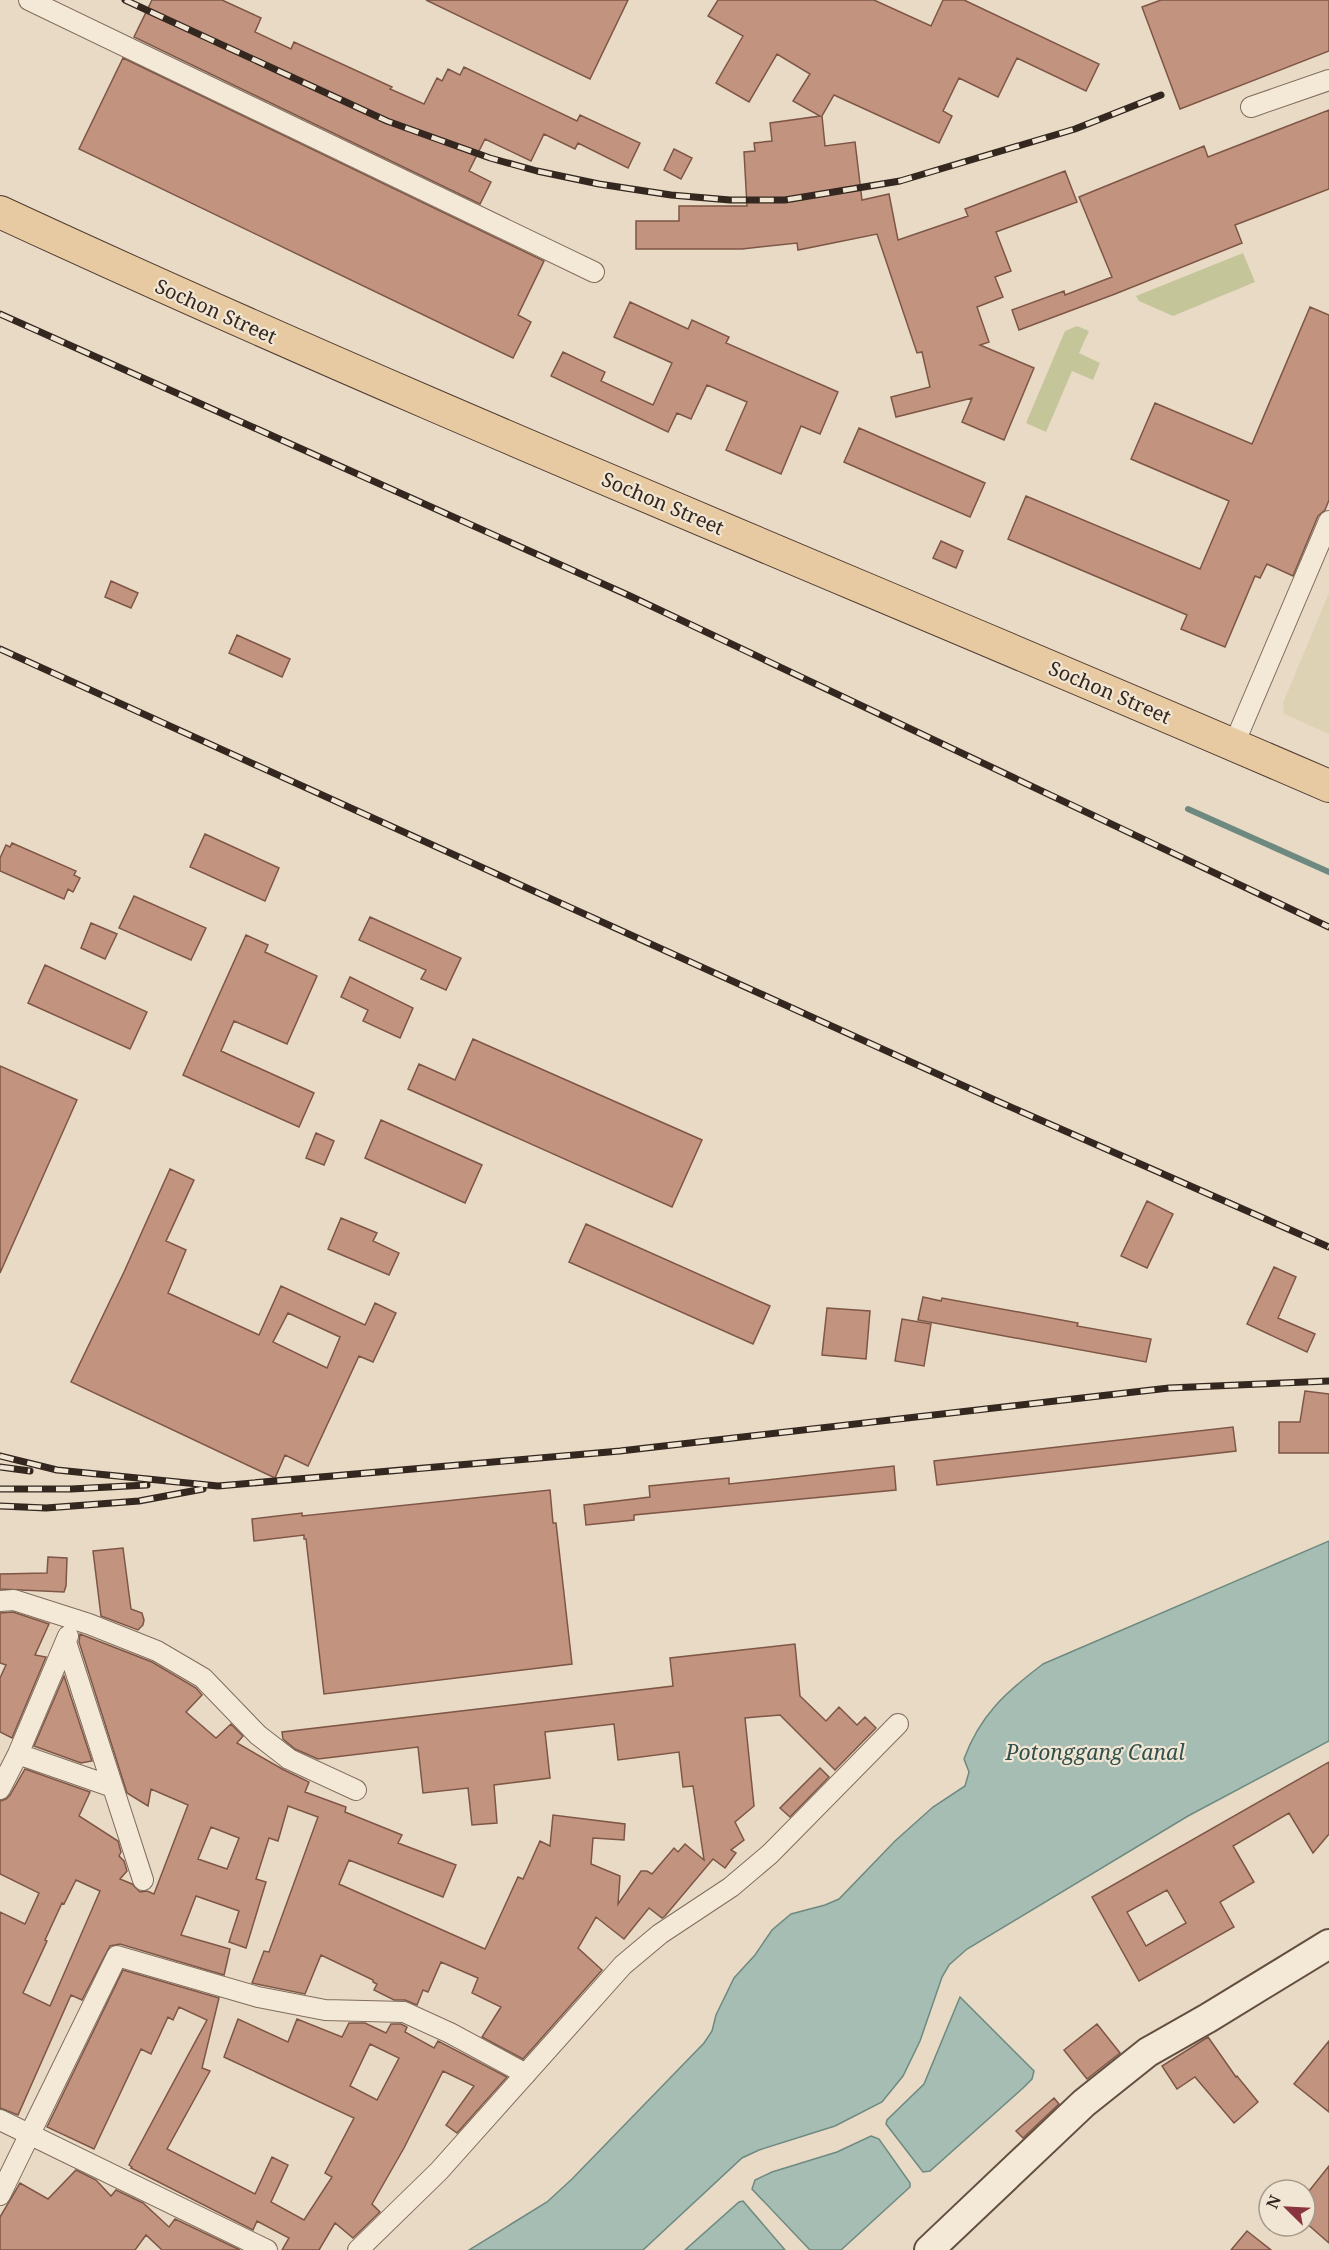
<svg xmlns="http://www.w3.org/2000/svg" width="1329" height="2250" viewBox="0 0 1329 2250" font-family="'Noto Serif',serif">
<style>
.farmland{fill:#ddd2b4}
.green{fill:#c5c59a}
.water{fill:#a6bdb4;stroke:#6e8a80;stroke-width:1.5}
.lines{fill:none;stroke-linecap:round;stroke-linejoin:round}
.stream{stroke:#6e8a80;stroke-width:6}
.building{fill:#c2947f;stroke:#7e5646;stroke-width:1.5;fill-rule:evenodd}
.street-casing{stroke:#816d5d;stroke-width:22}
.secondary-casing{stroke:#634e40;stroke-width:32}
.primary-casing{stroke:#503c31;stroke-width:34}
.street{stroke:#f4e9d7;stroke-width:20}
.secondary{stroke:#f4e9d7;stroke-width:28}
.primary{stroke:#e7caa1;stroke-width:32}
.rail-casing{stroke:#33271f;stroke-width:7}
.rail{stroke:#f1e5d4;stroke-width:4.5;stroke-dasharray:14;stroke-linecap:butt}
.labels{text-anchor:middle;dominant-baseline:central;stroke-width:4.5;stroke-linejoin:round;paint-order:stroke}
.street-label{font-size:20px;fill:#33271f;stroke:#f1e5d4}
.water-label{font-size:21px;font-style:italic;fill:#30514c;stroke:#f1e5d4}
</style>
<rect width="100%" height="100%" fill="#e9dac5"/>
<path class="farmland" d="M 1329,593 L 1329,734 L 1284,714 L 1283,703 Z"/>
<path class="green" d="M 1243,253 L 1255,282 L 1173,316 L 1139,301 L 1136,296 Z
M 1077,326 L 1089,331 L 1079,353 L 1100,363 L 1093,380 L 1072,371 L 1046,432 L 1026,423 L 1065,331 Z"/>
<path class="water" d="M 1329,1541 L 1329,1741 L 1188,1816 L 967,1949 L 949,1965 L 942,1977 L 920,2041 L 903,2076 L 882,2102 L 835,2126 L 759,2150 L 742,2158 L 643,2250 L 469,2250 L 547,2202 L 572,2179 L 704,2043 L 712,2031 L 716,2015 L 734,1978 L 755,1955 L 772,1930 L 791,1914 L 825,1905 L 839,1899 L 895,1841 L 933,1807 L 965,1786 L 969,1772 L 964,1759 C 980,1715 1006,1692 1043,1664 Z
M 960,1997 L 1034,2071 L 1032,2079 L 1023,2088 L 930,2171 L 923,2172 L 886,2124 L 887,2120 L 924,2084 Z
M 871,2136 L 879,2139 L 910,2183 L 910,2187 L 841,2250 L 810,2250 L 752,2189 L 755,2180 L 772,2172 L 837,2152 Z
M 743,2201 L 785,2250 L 685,2250 L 739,2202 Z"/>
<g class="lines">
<path class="stream" d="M 1188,809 L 1329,872"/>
</g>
<path class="building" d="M 152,0 L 222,0 L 261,18 L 255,32 L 291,49 L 294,42 L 392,87 L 390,89 L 424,104 L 437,78 L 442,81 L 448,69 L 460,75 L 464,67 L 577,121 L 580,115 L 640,143 L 628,168 L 578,143 L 575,149 L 544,134 L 531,161 L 485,139 L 469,171 L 491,182 L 480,204 L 134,37 Z
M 426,0 L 628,0 L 590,79 Z
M 718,0 L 874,0 L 931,26 L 943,0 L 964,0 L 1099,64 L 1086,91 L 1017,58 L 998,97 L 959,78 L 943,111 L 952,116 L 939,143 L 834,95 L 822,116 L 825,146 L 855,142 L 862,200 L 889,194 L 898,240 L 968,216 L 965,209 L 1065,171 L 1077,202 L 996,232 L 1011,271 L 995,277 L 1003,297 L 977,307 L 989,342 L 980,345 L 1034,368 L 1004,440 L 962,422 L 972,398 L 896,417 L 891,397 L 930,387 L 922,352 L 917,353 L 877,234 L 798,250 L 797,243 L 742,249 L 636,249 L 636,221 L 679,221 L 679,206 L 747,206 L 744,152 L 755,151 L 754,143 L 772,141 L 770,123 L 820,116 L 793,101 L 810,74 L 777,54 L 749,102 L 716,83 L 743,36 L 708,16 Z
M 1161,0 L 1329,0 L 1329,51 L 1180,109 L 1142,7 Z
M 123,58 L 544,261 L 518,315 L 531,322 L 513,358 L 79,149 Z
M 1329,110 L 1329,189 L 1235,225 L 1242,243 L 1115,294 L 1019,330 L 1012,310 L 1064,291 L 1065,295 L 1112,277 L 1079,197 L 1204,146 L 1208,157 Z
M 674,149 L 692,158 L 681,179 L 664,170 Z
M 630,302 L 688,329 L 692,320 L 729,337 L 726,343 L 838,392 L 820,434 L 801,426 L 781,474 L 726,450 L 747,402 L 707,385 L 691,419 L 677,413 L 668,432 L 551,376 L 563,352 L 605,372 L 601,381 L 653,405 L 672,363 L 614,337 Z
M 1310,307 L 1329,315 L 1329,500 L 1325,510 L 1318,516 L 1293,576 L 1267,564 L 1260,578 L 1255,576 L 1225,647 L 1181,629 L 1187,615 L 1008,539 L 1026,496 L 1200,569 L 1229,501 L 1131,459 L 1155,403 L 1252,444 Z
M 859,428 L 985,483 L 970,517 L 844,462 Z
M 941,541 L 963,551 L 956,568 L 933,558 Z
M 111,581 L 138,593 L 131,608 L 105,597 Z
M 237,635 L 290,659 L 282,677 L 229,653 Z
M 205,834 L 279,868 L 265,901 L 190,867 Z
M 12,843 L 76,871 L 74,875 L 80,878 L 73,892 L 68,889 L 64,899 L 0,871 L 0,858 L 6,845 L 10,847 Z
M 134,896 L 206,928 L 191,960 L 119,928 Z
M 370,917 L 461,958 L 446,990 L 421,979 L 426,970 L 359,940 Z
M 91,923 L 117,934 L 105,959 L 81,948 Z
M 246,935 L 268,945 L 265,952 L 317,976 L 287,1044 L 234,1021 L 221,1051 L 314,1093 L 299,1127 L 183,1075 Z
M 45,965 L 147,1012 L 130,1049 L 28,1003 Z
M 350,977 L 413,1008 L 400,1038 L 363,1021 L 368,1010 L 341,997 Z
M 473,1039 L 702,1140 L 672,1207 L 408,1089 L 419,1064 L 455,1080 Z
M 0,1066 L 77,1100 L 0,1273 Z
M 381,1120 L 482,1165 L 465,1203 L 365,1158 Z
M 316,1133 L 334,1141 L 324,1165 L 306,1158 Z
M 170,1169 L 194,1180 L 166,1241 L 186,1250 L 168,1293 L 259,1335 L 281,1286 L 365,1325 L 375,1303 L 396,1313 L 373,1362 L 359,1356 L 308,1466 L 285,1455 L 275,1478 L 71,1382 L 124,1272 ZM 288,1313 L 340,1337 L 327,1368 L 273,1342 Z
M 1147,1201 L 1173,1214 L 1147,1268 L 1121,1256 Z
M 341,1218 L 377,1233 L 373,1241 L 399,1253 L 389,1275 L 328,1249 Z
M 586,1224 L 770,1306 L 753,1344 L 569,1262 Z
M 1274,1267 L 1296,1277 L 1278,1318 L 1315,1334 L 1307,1352 L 1247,1324 Z
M 923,1297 L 941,1301 L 942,1298 L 1078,1323 L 1077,1326 L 1151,1339 L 1146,1362 L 918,1320 Z
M 827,1308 L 870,1311 L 866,1359 L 822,1355 Z
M 902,1319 L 931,1324 L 924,1366 L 895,1361 Z
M 1305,1391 L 1329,1394 L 1329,1453 L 1279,1453 L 1279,1422 L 1300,1422 Z
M 1233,1427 L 1236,1451 L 937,1485 L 934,1461 Z
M 894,1466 L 896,1490 L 634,1515 L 634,1520 L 586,1525 L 584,1505 L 650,1497 L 649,1486 L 729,1478 L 729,1484 Z
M 550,1490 L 553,1523 L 556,1523 L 572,1664 L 324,1694 L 306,1539 L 304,1539 L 304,1535 L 254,1541 L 252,1519 L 302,1513 L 302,1516 Z
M 123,1548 L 131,1609 L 142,1613 L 144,1620 L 143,1625 L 138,1630 L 101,1616 L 93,1551 Z
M 48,1557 L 67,1558 L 66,1586 L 64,1592 L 0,1589 L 0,1574 L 47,1573 Z
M 13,1612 L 49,1624 L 35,1655 L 46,1657 L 12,1738 L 0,1732 L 0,1678 L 6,1665 L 0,1663 L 0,1613 Z
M 80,1634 L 152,1662 L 196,1688 L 202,1695 L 186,1712 L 216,1738 L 231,1724 L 243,1736 L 237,1743 L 284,1770 L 309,1782 L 305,1792 L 346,1807 L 345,1812 L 402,1835 L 398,1843 L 456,1865 L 443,1897 L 349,1860 L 339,1884 L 485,1949 L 518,1877 L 523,1879 L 540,1841 L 550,1846 L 553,1815 L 625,1824 L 624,1840 L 593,1838 L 591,1864 L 620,1876 L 618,1904 L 641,1871 L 647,1871 L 652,1874 L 674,1848 L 678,1852 L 685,1844 L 704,1860 L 693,1786 L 683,1787 L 679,1752 L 618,1760 L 614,1724 L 545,1732 L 550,1778 L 494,1785 L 497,1823 L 472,1825 L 468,1788 L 423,1793 L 418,1747 L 318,1759 L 295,1749 L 283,1739 L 282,1732 L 673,1686 L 670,1658 L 795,1644 L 800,1696 L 826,1721 L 839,1707 L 857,1725 L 865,1717 L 876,1728 L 835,1770 L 780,1715 L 745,1718 L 754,1806 L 735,1822 L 744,1840 L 731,1850 L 736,1853 L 725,1868 L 713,1859 L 665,1916 L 662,1918 L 649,1908 L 624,1939 L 596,1917 L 578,1948 L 602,1970 L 523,2059 L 482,2037 L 501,2007 L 472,1993 L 478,1978 L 441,1962 L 428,1992 L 423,1990 L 417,2005 L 405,2000 L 394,2000 L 374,1990 L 377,1984 L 373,1982 L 373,1980 L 321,1955 L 305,1994 L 252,1983 L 264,1951 L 269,1952 L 318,1817 L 288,1806 L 278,1841 L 269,1838 L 256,1879 L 266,1882 L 246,1948 L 229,1942 L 239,1911 L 196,1896 L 181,1935 L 230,1949 L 224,1975 L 120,1944 L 110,1946 L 82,2000 L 71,1995 L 18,2115 L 0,2108 L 0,1912 L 25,1924 L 39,1893 L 0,1874 L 0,1801 L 6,1799 L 10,1795 L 25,1769 L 90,1792 L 79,1816 L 118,1841 L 121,1852 L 119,1856 L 124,1861 L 127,1871 L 120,1879 L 132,1884 L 140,1892 L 147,1891 L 154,1894 L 188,1805 L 151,1789 L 148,1806 L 127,1793 L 79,1642 ZM 211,1827 L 239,1838 L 227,1869 L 198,1859 ZM 76,1880 L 100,1891 L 50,2006 L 23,1993 L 47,1941 L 45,1940 L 62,1903 L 64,1904 Z
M 64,1676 L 92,1761 L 81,1763 L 34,1746 Z
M 1329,1762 L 1329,1834 L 1313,1853 L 1289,1813 L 1233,1846 L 1254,1882 L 1220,1902 L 1234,1927 L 1139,1981 L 1092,1897 ZM 1167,1890 L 1186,1923 L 1146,1946 L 1127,1912 Z
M 820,1768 L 829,1777 L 790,1817 L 780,1808 Z
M 123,1970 L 219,1998 L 202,2068 L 210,2071 L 167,2149 L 255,2194 L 272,2157 L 288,2165 L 271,2202 L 304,2220 L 332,2177 L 325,2173 L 354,2118 L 224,2057 L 238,2019 L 288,2042 L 297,2019 L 342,2037 L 349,2023 L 365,2023 L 386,2033 L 391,2024 L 401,2024 L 407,2027 L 405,2032 L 434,2048 L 438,2041 L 507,2077 L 457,2133 L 446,2125 L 474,2086 L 443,2071 L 404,2148 L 372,2204 L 380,2212 L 353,2238 L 335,2223 L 319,2250 L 282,2250 L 289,2238 L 257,2221 L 253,2230 L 131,2168 L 132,2167 L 129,2165 L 207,2020 L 179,2007 L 173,2020 L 168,2017 L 151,2054 L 141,2049 L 94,2149 L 47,2127 ZM 370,2044 L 399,2058 L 377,2100 L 350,2086 Z
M 1097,2024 L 1120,2053 L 1087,2079 L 1064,2050 Z
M 1208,2037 L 1236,2077 L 1237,2076 L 1258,2102 L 1234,2123 L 1195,2077 L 1177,2089 L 1162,2066 Z
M 1329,2041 L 1329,2112 L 1294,2084 Z
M 1054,2098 L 1059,2104 L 1023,2138 L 1016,2131 Z
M 1329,2166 L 1329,2243 L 1305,2222 L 1305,2196 Z
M 76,2170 L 96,2180 L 111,2196 L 116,2190 L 143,2203 L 169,2227 L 175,2219 L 240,2250 L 162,2250 L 146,2235 L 135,2250 L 0,2250 L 0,2217 L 20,2183 L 48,2199 Z
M 1247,2231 L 1271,2250 L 1231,2250 Z"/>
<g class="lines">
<g class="street-casing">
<path id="street" d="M 29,0 L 594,272
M 1251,107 L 1329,80
M 1234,744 L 1329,521
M 0,1601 L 14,1600 L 89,1624 L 157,1651 L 203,1678 L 258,1735 L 289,1759 L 356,1790
M 66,1642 L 143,1880
M 18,1754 L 113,1787
M 0,1789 L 18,1754 L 68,1636
M 0,2120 L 267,2250
M 0,2195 L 117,1956 L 258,1997 L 325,2010 L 404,2012 L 450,2033 L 526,2074
M 358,2250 L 439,2171 L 623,1965 L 660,1934 L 731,1887 L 770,1854 L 898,1724"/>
</g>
<g class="secondary-casing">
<path id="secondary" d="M 929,2250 L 1084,2103 L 1148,2052 L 1208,2018 L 1329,1944"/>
</g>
<g class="primary-casing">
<path id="primary" d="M 0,212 C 438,415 886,594 1329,786"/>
</g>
<use href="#street" class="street"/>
<use href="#secondary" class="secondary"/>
<use href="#primary" class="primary"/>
<g class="rail-casing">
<path id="rail" d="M 125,0 L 387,121 L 490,158 L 537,171 L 599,184 L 671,195 L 730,200 L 785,200 L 900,181 L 1075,129 L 1161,95
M 0,314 L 630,596 L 1329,927
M 0,649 L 997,1101 L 1329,1247
M 0,1456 L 57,1470 L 218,1486 L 620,1451 L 1169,1388 L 1329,1381
M 0,1467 L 30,1471
M 0,1489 L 71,1489 L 147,1485
M 0,1506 L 46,1508 L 139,1501 L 203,1489"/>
</g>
<use href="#rail" class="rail"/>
</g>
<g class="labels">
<g class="street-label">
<text transform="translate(216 311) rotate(24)">Sochon Street</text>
<text transform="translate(663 503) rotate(23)">Sochon Street</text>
<text transform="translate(1110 692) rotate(23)">Sochon Street</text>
</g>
<g class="water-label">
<text x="1095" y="1752">Potonggang Canal</text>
</g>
</g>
<g transform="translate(1287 2208) rotate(294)"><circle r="28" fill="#f1e5d4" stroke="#a5998c" stroke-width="1.5"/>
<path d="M0-4.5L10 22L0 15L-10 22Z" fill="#89343e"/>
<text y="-9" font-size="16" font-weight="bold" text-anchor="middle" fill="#33271f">N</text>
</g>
</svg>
